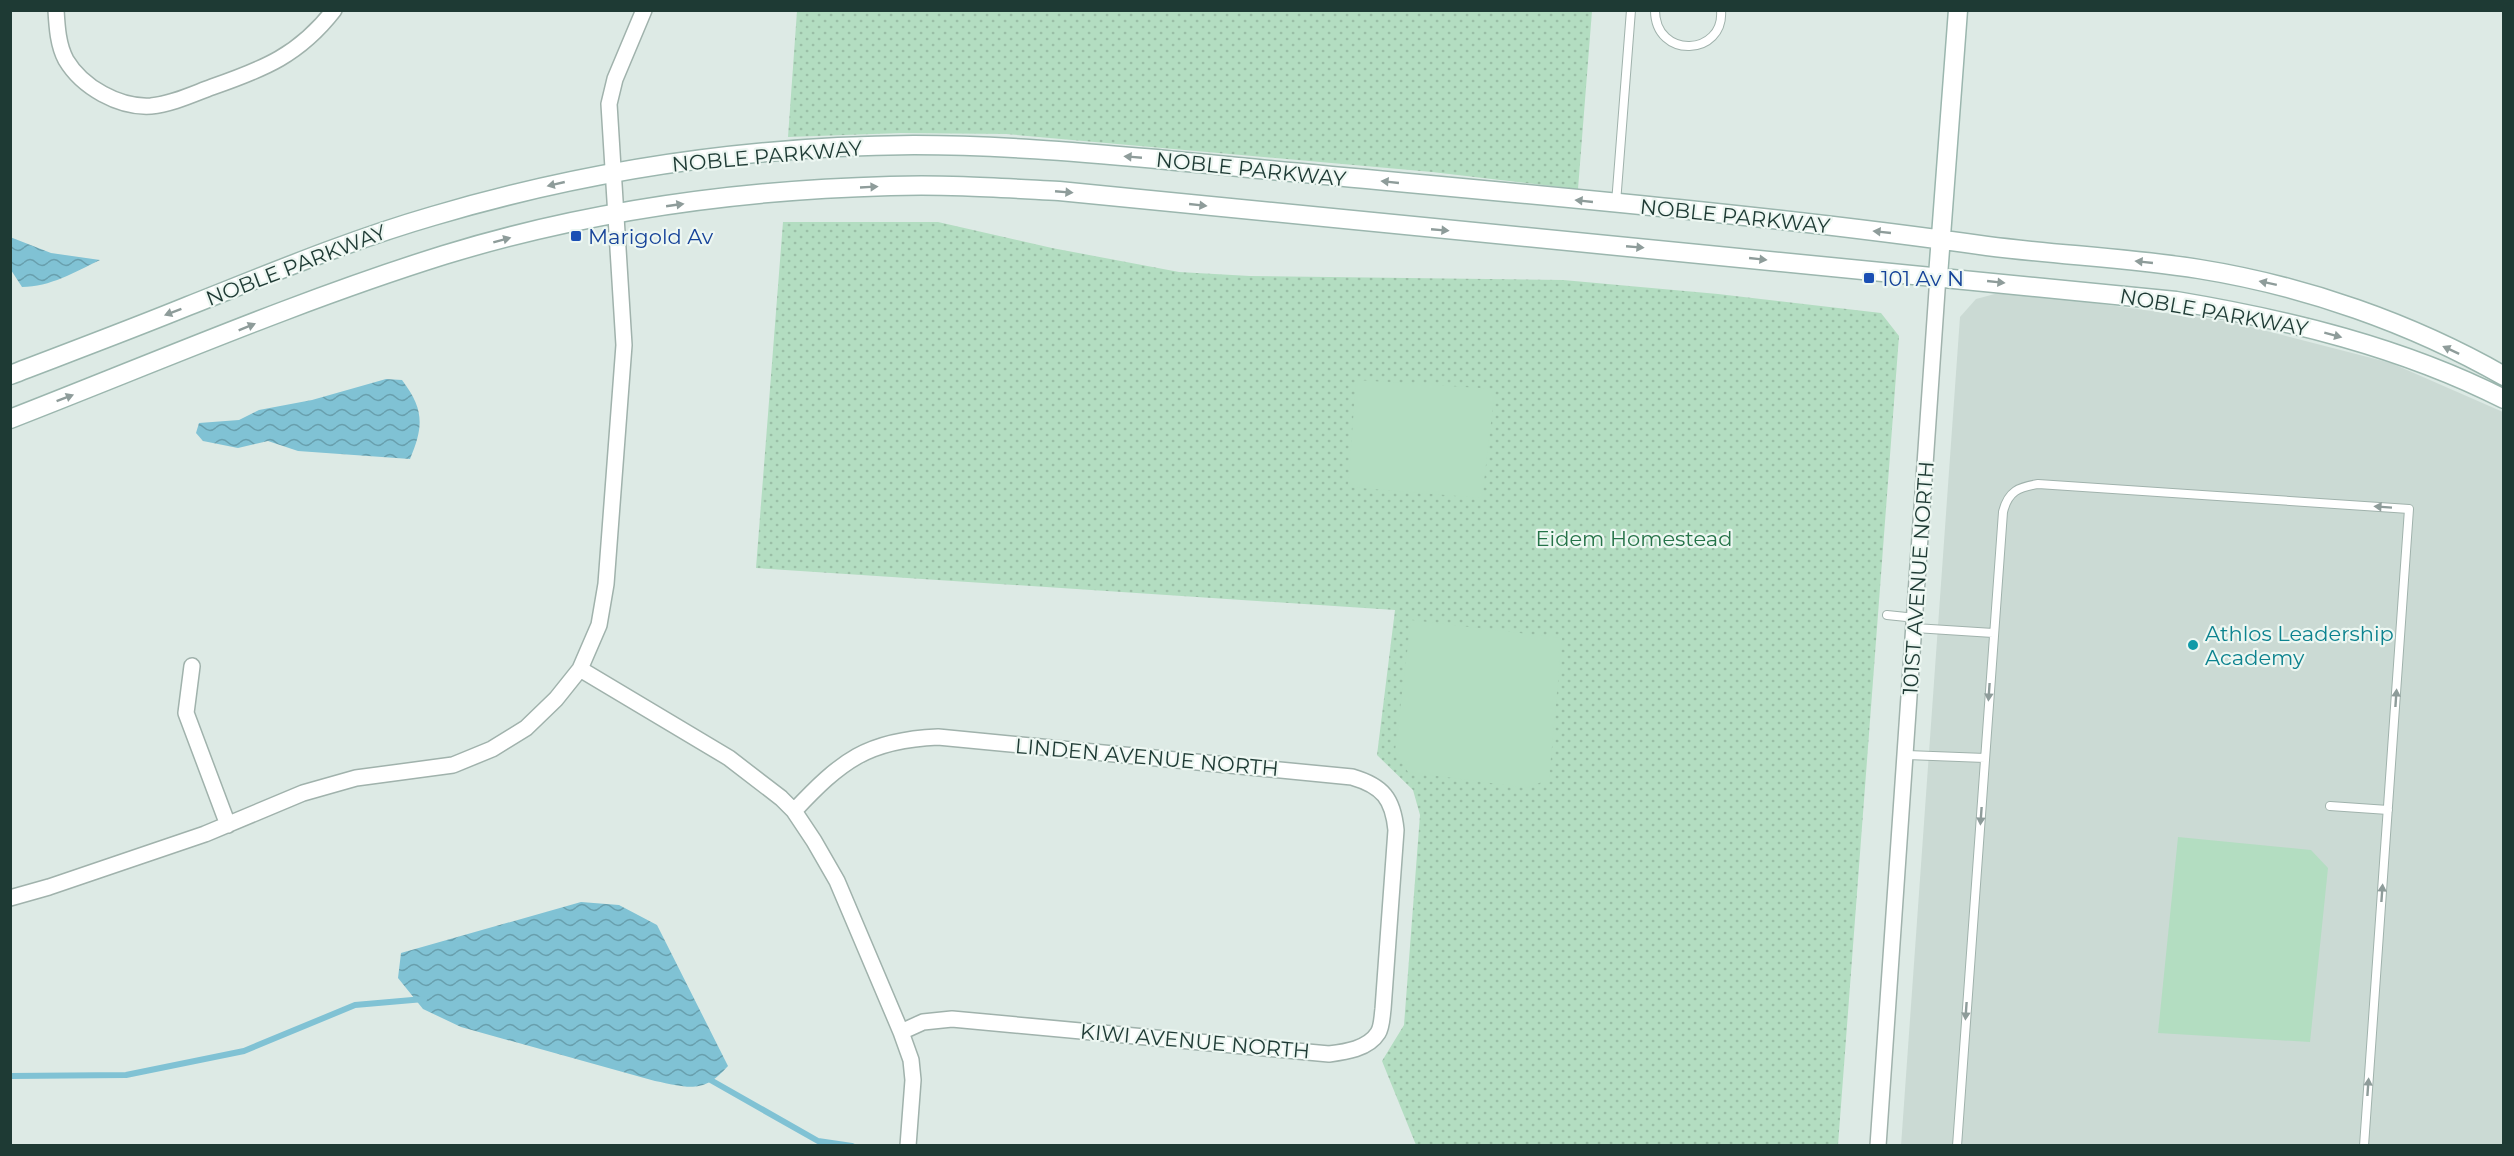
<svg xmlns="http://www.w3.org/2000/svg" width="2514" height="1156" viewBox="0 0 2514 1156" font-family="Montserrat,sans-serif">
<style>
.built{fill:#cbdad4}
.park{fill:url(#park-dots)}
.garden{fill:#b3ddc1}
.water{fill:url(#water-waves)}
.lines{fill:none;stroke-linecap:round;stroke-linejoin:round}
.stream{stroke:#80c2d4;stroke-width:6}
.lane-casing{stroke:#a0b2ac;stroke-width:10}
.street-casing{stroke:#a0b2ac;stroke-width:18}
.secondary-casing{stroke:#9bb6ae;stroke-width:21}
.lane{stroke:#fff;stroke-width:8}
.street{stroke:#fff;stroke-width:15}
.secondary{stroke:#fff;stroke-width:18}
.oneway{fill:#8e9c9a}
.transit-dot{fill:#1a4fb4;stroke:#edf7f2;stroke-width:2}
.culture-dot{fill:#0f9aa8;stroke:#edf7f2;stroke-width:2}
.labels{text-anchor:middle;dominant-baseline:central;stroke-width:4.5;stroke-linejoin:round;paint-order:stroke}
.street-label{font-size:21px;fill:#1e3a34;stroke:#edf7f2}
.transit-label{font-size:21px;fill:#164399;stroke:#edf7f2;text-anchor:start}
.park-label{font-size:21px;fill:#257348;stroke:#edf7f2}
.culture-label{font-size:21px;fill:#0d838f;stroke:#edf7f2;text-anchor:start}
</style>
<defs>
<pattern id="park-dots" width="8" height="8" patternUnits="userSpaceOnUse" patternTransform="scale(1.5)"><rect width="8" height="8" fill="#b3ddc1"/><path d="M2 2h.1M6 6h.1" fill="none" stroke="#9abea6" stroke-width="1.8" stroke-linecap="round"/></pattern>
<pattern id="water-waves" width="16" height="10" patternUnits="userSpaceOnUse" patternTransform="scale(1.5)"><rect width="16" height="10" fill="#80c2d4"/><path d="M0 5q4-4 8 0t8 0" fill="none" stroke="#689fad"/></pattern>
</defs>
<rect width="100%" height="100%" fill="#ddeae5"/>
<path class="built" d="M 2006,291 L 2231,322 L 2391,363 L 2503,412 L 2503,1145 L 1901,1146 L 1960,317 L 1976,299 Z"/>
<path class="park" d="M 797,11 L 1592,11 L 1578,189 L 1432,172 L 1006,134 L 901,133 L 788,137 Z
M 783,222 L 938,222 L 1052,248 L 1179,272 L 1250,276 L 1563,280 L 1718,294 L 1881,313 L 1899,336 L 1838,1145 L 1416,1145 L 1382,1061 L 1404,1025 L 1420,815 L 1413,790 L 1377,755 L 1395,610 L 756,568 Z"/>
<path class="garden" d="M 1356,380 L 1495,389 L 1482,498 L 1348,487 Z
M 1411,620 L 1562,638 L 1549,779 L 1527,788 L 1408,772 L 1395,751 Z
M 2178,837 L 2311,850 L 2328,868 L 2310,1042 L 2158,1033 Z"/>
<path class="water" d="M 10,237 L 51,253 L 100,260 C 75,272 50,287 22,287 L 11,270 Z
M 386,379 L 402,380 C 424,409 424,426 410,459 L 298,451 L 268,441 L 238,448 L 203,441 L 196,433 L 199,423 L 239,420 L 259,410 L 312,400 Z
M 581,902 L 619,905 L 657,925 L 728,1066 C 703,1094 690,1088 655,1081 L 461,1027 L 423,1009 L 398,978 L 401,953 Z"/>
<g class="lines">
<path class="stream" d="M 10,1076 L 126,1075 L 244,1051 L 355,1005 L 424,999
M 707,1078 L 818,1141 L 852,1146"/>
<g class="lane-casing">
<path id="lane" d="M 1655,10 C 1655,60 1725,56 1721,10
M 1616,203 L 1631,10
M 1887,615 L 1916,618
M 1915,628 L 1993,633
M 1907,755 L 1985,758
M 2330,806 L 2388,810
M 1957,1146 L 2003,512 C 2008,491 2019,487 2038,484 L 2409,509 L 2364,1146"/>
</g>
<g class="street-casing">
<path id="street" d="M 56,10 C 57,27 58,45 66,60 C 82,87 119,108 151,106 C 172,104 193,94 212,87 C 264,69 299,55 334,10
M 192,666 L 186,713 L 228,825
M 580,669 L 729,758 L 781,798 L 794,811 L 814,841 L 837,881 L 901,1032 L 911,1060 L 913,1080 L 908,1146
M 794,811 C 841,761 867,740 938,737 L 1352,777 C 1383,786 1393,799 1396,830 L 1383,1009 C 1382,1016 1382,1027 1378,1033 C 1368,1049 1345,1052 1329,1054 L 952,1019 L 923,1022 L 901,1032
M 10,898 L 49,887 L 205,834 L 303,793 L 356,778 L 453,765 L 492,749 L 526,728 L 556,699 L 580,669 L 599,625 L 606,584 L 624,345 L 609,104 L 615,79 L 644,10
M 1878,1146 L 1938,276"/>
</g>
<g class="secondary-casing">
<path id="secondary" d="M 1938,276 L 1958,10
M 10,375 C 70,352 129,330 188,306 C 269,274 350,240 433,216 C 588,170 752,146 914,145 C 995,145 1076,152 1157,159 C 1434,187 1712,207 1987,246 C 2058,255 2129,258 2199,269 C 2305,286 2411,323 2504,376
M 10,419 C 154,363 297,301 444,255 C 587,211 741,190 890,186 C 946,184 1003,188 1059,191 L 2176,301 C 2289,320 2401,347 2504,399"/>
</g>
<use href="#lane" class="lane"/>
<use href="#street" class="street"/>
<use href="#secondary" class="secondary"/>
</g>
<defs><path id="oneway-solid" d="M-6-.8H1V-3.2L6.5 0L1 3.2V.8H-6Z" transform="scale(1.5)"/></defs>
<g class="oneway">
<use href="#oneway-solid" transform="translate(1133 157) rotate(-175)"/>
<use href="#oneway-solid" transform="translate(1390 182) rotate(-174)"/>
<use href="#oneway-solid" transform="translate(556 184) rotate(167)"/>
<use href="#oneway-solid" transform="translate(869 187) rotate(-3)"/>
<use href="#oneway-solid" transform="translate(1064 192) rotate(5)"/>
<use href="#oneway-solid" transform="translate(1584 201) rotate(-174)"/>
<use href="#oneway-solid" transform="translate(675 205) rotate(-8)"/>
<use href="#oneway-solid" transform="translate(1198 205) rotate(6)"/>
<use href="#oneway-solid" transform="translate(1440 230) rotate(5)"/>
<use href="#oneway-solid" transform="translate(1882 232) rotate(-174)"/>
<use href="#oneway-solid" transform="translate(502 240) rotate(-15)"/>
<use href="#oneway-solid" transform="translate(1635 247) rotate(5)"/>
<use href="#oneway-solid" transform="translate(1758 259) rotate(6)"/>
<use href="#oneway-solid" transform="translate(2144 262) rotate(-174)"/>
<use href="#oneway-solid" transform="translate(1996 282) rotate(6)"/>
<use href="#oneway-solid" transform="translate(2268 283) rotate(-168)"/>
<use href="#oneway-solid" transform="translate(173 312) rotate(159)"/>
<use href="#oneway-solid" transform="translate(247 327) rotate(-22)"/>
<use href="#oneway-solid" transform="translate(2333 335) rotate(15)"/>
<use href="#oneway-solid" transform="translate(2451 350) rotate(-155)"/>
<use href="#oneway-solid" transform="translate(65 398) rotate(-21)"/>
<use href="#oneway-solid" transform="translate(2383 507) rotate(-176)"/>
<use href="#oneway-solid" transform="translate(1989 692) rotate(94)"/>
<use href="#oneway-solid" transform="translate(2396 698) rotate(-86)"/>
<use href="#oneway-solid" transform="translate(1981 816) rotate(94)"/>
<use href="#oneway-solid" transform="translate(2382 893) rotate(-86)"/>
<use href="#oneway-solid" transform="translate(1966 1011) rotate(94)"/>
<use href="#oneway-solid" transform="translate(2368 1087) rotate(-86)"/>
</g>
<g class="transit-dot">
<rect x="570" y="230" width="12" height="12" rx="3"/>
<rect x="1863" y="272" width="12" height="12" rx="3"/>
</g>
<circle class="culture-dot" cx="2193" cy="645" r="6"/>
<g class="labels">
<g class="street-label">
<text transform="translate(767 156) rotate(-5)">NOBLE PARKWAY</text>
<text transform="translate(1251 169) rotate(6)">NOBLE PARKWAY</text>
<text transform="translate(1735 216) rotate(6)">NOBLE PARKWAY</text>
<text transform="translate(296 265) rotate(-21)">NOBLE PARKWAY</text>
<text transform="translate(2214 312) rotate(10)">NOBLE PARKWAY</text>
<text transform="translate(1918 578) rotate(-86)">101ST AVENUE NORTH</text>
<text transform="translate(1147 757) rotate(5)">LINDEN AVENUE NORTH</text>
<text transform="translate(1195 1041) rotate(5)">KIWI AVENUE NORTH</text>
</g>
<g class="transit-label">
<text x="588" y="236">Marigold Av</text>
<text x="1881" y="278">101 Av N</text>
</g>
<g class="park-label">
<text x="1634" y="538">Eidem Homestead</text>
</g>
<g class="culture-label">
<text x="2205" y="633">Athlos Leadership<tspan x="2205" dy="24">Academy</tspan></text>
</g>
</g>
<rect width="2514" height="1156" fill="none" stroke="#1e3a34" stroke-width="24"/>
</svg>
